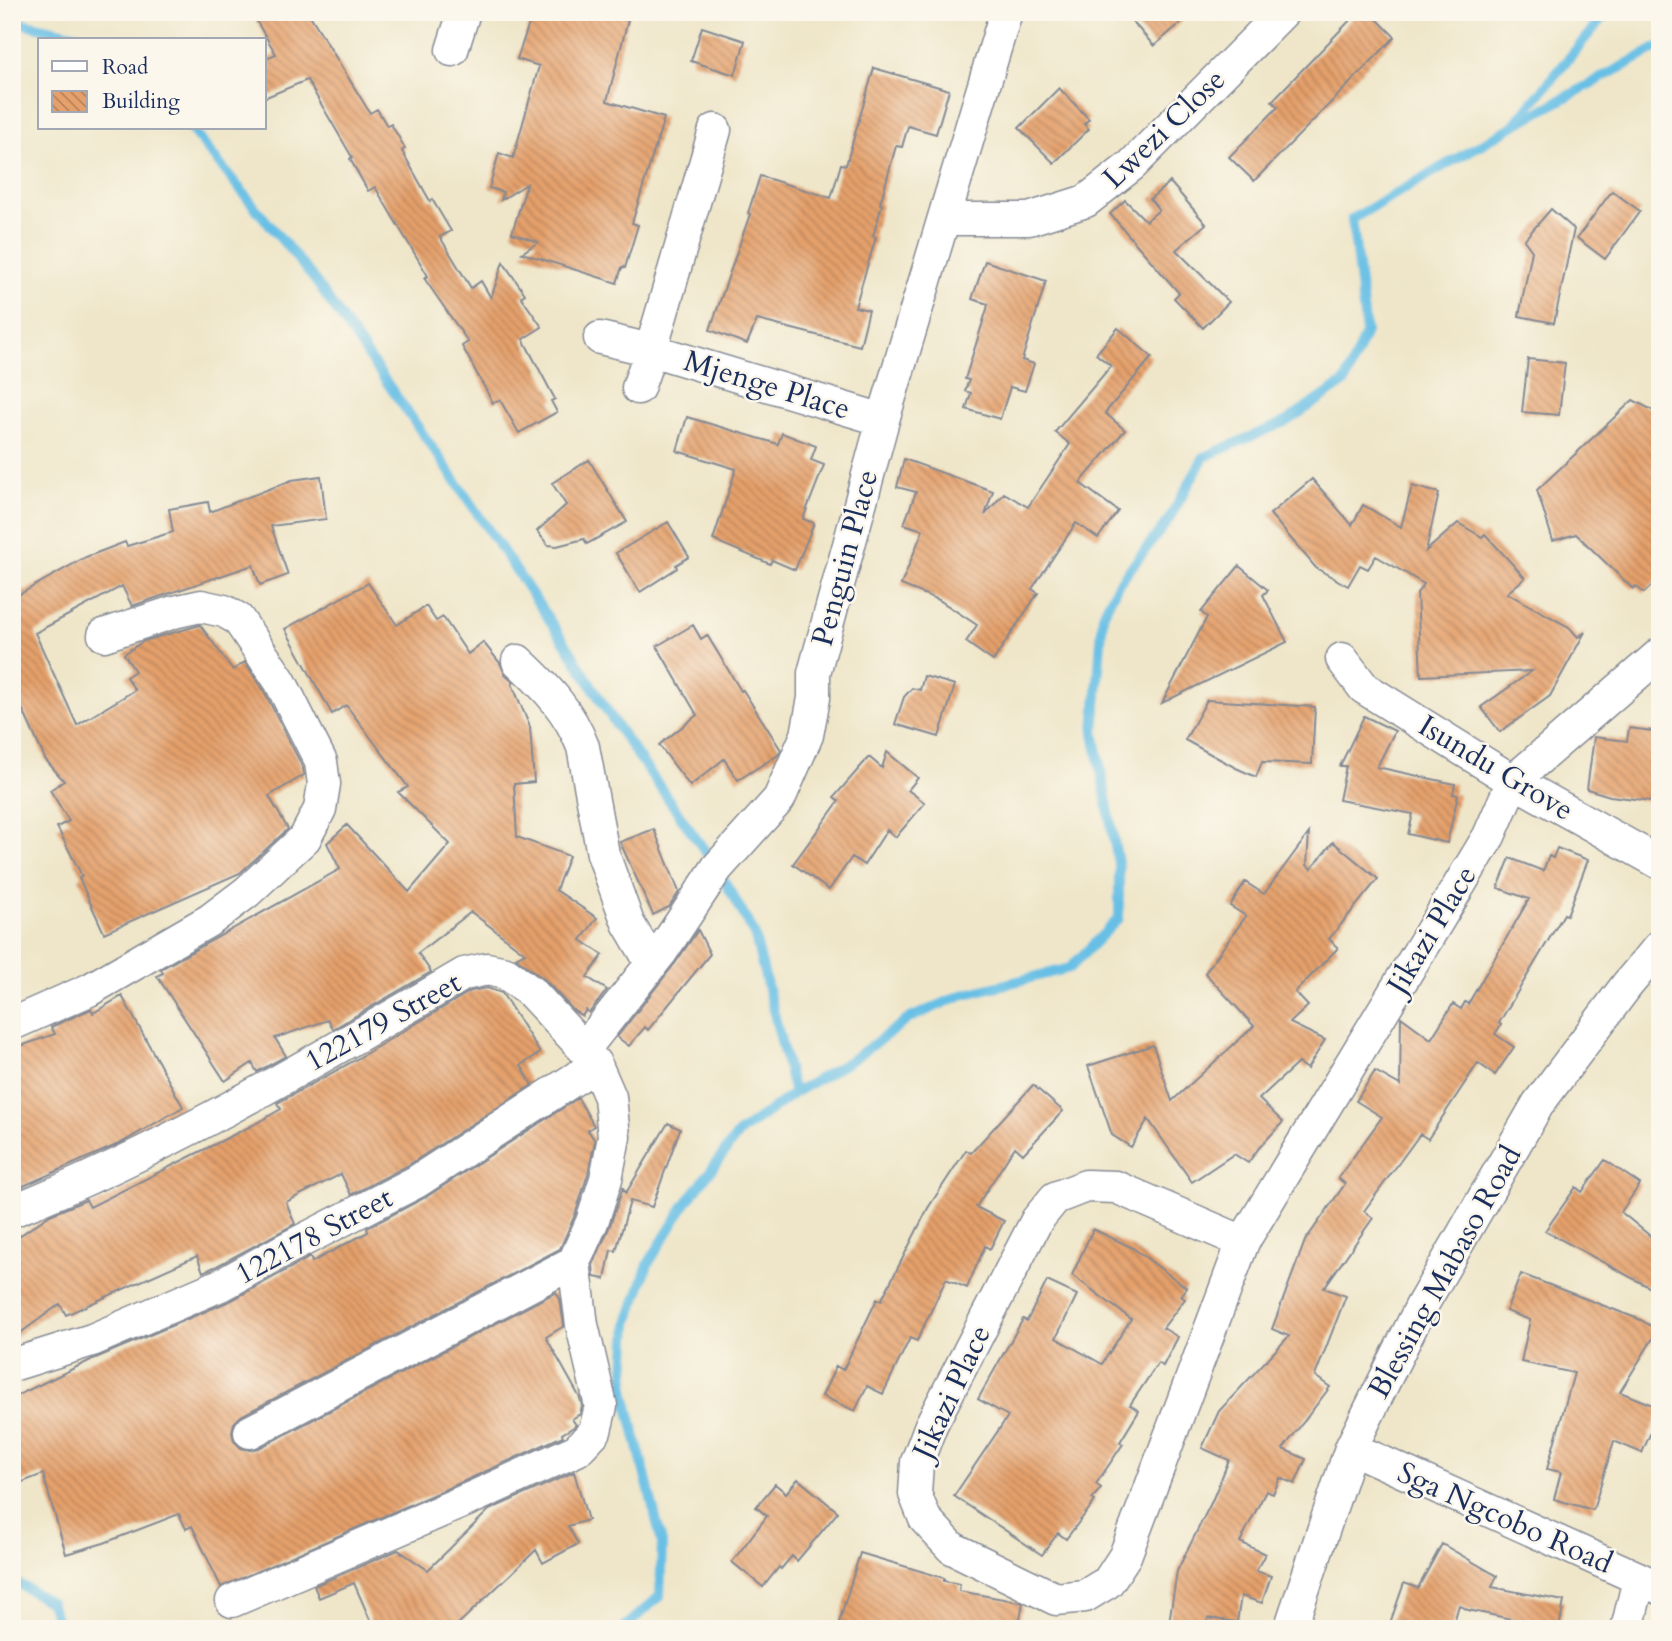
<svg xmlns="http://www.w3.org/2000/svg" width="1672" height="1641" viewBox="0 0 1672 1641" font-family="Cardo,serif">
<style>
.lines{fill:none;stroke-linecap:round;stroke-linejoin:round}
.stream{stroke:#68bfe5;stroke-width:10}
.building{fill:url(#building-back-hatch)}
.minor-casing{stroke:#858a94;stroke-width:35}
.minor{stroke:#fff;stroke-width:32}
.labels{text-anchor:middle;dominant-baseline:central;stroke-width:5;stroke-linejoin:round;paint-order:stroke}
.street-label{font-size:30px;fill:#1b2f5e;stroke:#fbf7ec}
</style>
<defs>
<pattern id="building-back-hatch" width="6" height="6" patternUnits="userSpaceOnUse" patternTransform="scale(1.75)"><rect width="6" height="6" fill="#e5a06b"/><path d="M-1 5l2 2M0 0l6 6M5-1l2 2" fill="none" stroke="#b9835b"/></pattern>
</defs>
<rect width="100%" height="100%" fill="#fbf7ec"/>
<filter id="ink" filterUnits="userSpaceOnUse"><feTurbulence type="fractalNoise" baseFrequency=".0143" numOctaves="2"/><feDisplacementMap in="SourceGraphic" scale="14" xChannelSelector="R" yChannelSelector="G"/><feConvolveMatrix kernelMatrix="1 2 1 2 8 2 1 2 1" color-interpolation-filters="sRGB"/></filter>
<filter id="wash" filterUnits="userSpaceOnUse"><feTurbulence type="fractalNoise" baseFrequency=".00686" numOctaves="4" result="noise"/><feDisplacementMap in="SourceGraphic" scale="28" xChannelSelector="R" yChannelSelector="G"/><feGaussianBlur stdDeviation="1.57" result="paint"/><feColorMatrix in="noise" values="0 0 0 0 0 0 0 0 0 0 0 0 0 0 0 0 0 1.4 0 .05"/><feComposite in="paint" operator="in"/></filter>
<g filter="url(#wash)">
<rect width="100%" height="100%" fill="#efe6c9"/>
<g class="lines">
<path class="stream" d="M 12,21 L 76,35 L 87,40
M 1517,121 L 1607,12
M 190,128 L 314,279 L 444,464 L 569,649 L 616,725 L 717,868 L 754,933 L 794,1093
M 12,1580 L 50,1602 L 60,1629
M 623,1629 L 660,1596 L 662,1543 L 624,1390 L 628,1323 L 648,1264 L 684,1206 L 738,1134 L 794,1093 L 853,1059 L 910,1018 L 962,995 L 1070,968 L 1119,918 L 1119,868 L 1094,732 L 1103,615 L 1118,584 L 1168,521 L 1204,457 L 1287,421 L 1345,382 L 1366,332 L 1352,219 L 1513,126 L 1660,46"/>
</g>
<g id="blocks">
<path class="building" d="M 251,12 L 308,12 L 370,113 L 377,109 L 387,126 L 391,124 L 405,148 L 402,151 L 430,201 L 432,199 L 451,231 L 440,237 L 471,288 L 481,281 L 491,298 L 503,262 L 525,294 L 521,297 L 542,327 L 523,339 L 555,399 L 551,401 L 557,412 L 519,433 L 500,400 L 493,403 L 462,346 L 468,342 L 424,278 L 428,276 L 375,187 L 368,191 L 350,159 L 352,157 L 307,80 L 264,98 L 264,59 L 276,54 Z
M 533,12 L 630,12 L 607,101 L 664,118 L 632,223 L 638,225 L 625,268 L 622,267 L 617,283 L 522,253 L 538,242 L 512,233 L 527,184 L 501,200 L 503,192 L 489,188 L 499,153 L 513,158 L 539,66 L 517,59 Z
M 1124,12 L 1193,12 L 1154,46 Z
M 1358,12 L 1370,12 L 1395,37 L 1254,181 L 1229,157 L 1278,107 L 1272,101 Z
M 702,27 L 745,41 L 735,75 L 691,61 Z
M 874,68 L 949,90 L 936,134 L 908,126 L 902,147 L 896,146 L 880,204 L 882,205 L 873,236 L 876,237 L 855,307 L 869,310 L 860,346 L 757,320 L 747,344 L 710,330 L 750,214 L 748,213 L 760,176 L 831,198 L 841,164 L 846,165 Z
M 1059,88 L 1089,119 L 1084,124 L 1089,129 L 1054,163 L 1019,128 Z
M 1170,182 L 1206,224 L 1176,250 L 1229,302 L 1203,328 L 1174,298 L 1179,293 L 1110,214 L 1125,200 L 1146,221 L 1159,210 L 1150,199 Z
M 1612,191 L 1640,211 L 1605,259 L 1577,238 Z
M 1551,209 L 1574,229 L 1554,323 L 1519,316 L 1532,251 L 1524,240 Z
M 985,261 L 1046,281 L 1022,360 L 1034,364 L 1025,391 L 1010,387 L 1000,419 L 966,409 L 971,393 L 965,391 L 969,380 L 965,379 L 987,309 L 988,304 L 972,299 Z
M 1118,328 L 1152,357 L 1105,413 L 1125,430 L 1080,483 L 1118,511 L 1098,538 L 1076,523 L 1032,589 L 1038,593 L 993,661 L 966,642 L 977,625 L 939,600 L 901,585 L 923,530 L 904,524 L 916,492 L 897,487 L 904,459 L 993,491 L 985,515 L 1004,493 L 1028,507 L 1070,444 L 1055,432 L 1111,366 L 1096,354 Z
M 1528,359 L 1565,363 L 1559,415 L 1522,412 Z
M 1633,400 L 1660,414 L 1660,578 L 1644,593 L 1636,586 L 1633,589 L 1576,534 L 1553,541 L 1537,490 Z
M 687,417 L 778,444 L 782,433 L 816,446 L 811,460 L 824,465 L 803,519 L 814,523 L 795,570 L 772,560 L 770,564 L 713,540 L 736,469 L 677,451 Z
M 589,460 L 627,522 L 587,544 L 584,539 L 557,546 L 548,545 L 537,531 L 566,505 L 552,483 Z
M 321,476 L 326,519 L 271,526 L 288,575 L 260,585 L 253,565 L 132,606 L 122,586 L 35,633 L 77,725 L 135,690 L 126,677 L 135,671 L 124,654 L 144,641 L 200,625 L 233,670 L 245,662 L 264,691 L 303,768 L 304,775 L 269,796 L 288,829 L 240,873 L 104,933 L 79,878 L 82,876 L 57,827 L 69,821 L 50,790 L 64,781 L 45,759 L 12,686 L 12,582 L 18,595 L 86,557 L 125,542 L 127,546 L 173,532 L 169,509 L 208,502 L 210,512 L 292,480 Z
M 1312,479 L 1352,525 L 1363,505 L 1401,527 L 1412,486 L 1439,493 L 1426,551 L 1458,523 L 1482,537 L 1485,534 L 1525,578 L 1507,593 L 1569,627 L 1578,637 L 1585,632 L 1550,696 L 1500,732 L 1481,707 L 1532,671 L 1421,676 L 1417,593 L 1424,584 L 1376,556 L 1368,569 L 1360,565 L 1348,586 L 1316,568 L 1270,514 Z
M 668,522 L 689,557 L 676,565 L 677,568 L 640,592 L 616,553 Z
M 1239,566 L 1268,590 L 1263,595 L 1287,642 L 1162,703 L 1207,617 L 1201,612 Z
M 368,583 L 397,625 L 426,606 L 436,621 L 443,617 L 468,654 L 483,642 L 500,663 L 505,674 L 514,682 L 512,684 L 530,727 L 534,782 L 514,784 L 517,837 L 569,856 L 556,890 L 597,918 L 581,940 L 603,955 L 587,977 L 607,990 L 589,1013 L 586,1010 L 582,1016 L 574,1011 L 544,979 L 516,958 L 525,953 L 471,912 L 418,953 L 431,972 L 333,1029 L 328,1020 L 275,1038 L 286,1056 L 257,1072 L 252,1063 L 225,1081 L 157,976 L 163,973 L 161,969 L 340,869 L 327,843 L 347,825 L 409,892 L 450,844 L 398,792 L 408,787 L 346,705 L 332,714 L 285,629 Z
M 693,625 L 701,639 L 707,635 L 741,691 L 743,690 L 781,750 L 778,755 L 738,780 L 724,759 L 690,786 L 659,745 L 697,715 L 657,646 Z
M 924,676 L 955,685 L 939,737 L 895,724 L 904,697 L 912,688 L 920,690 Z
M 1207,700 L 1315,707 L 1312,764 L 1262,762 L 1256,777 L 1236,768 L 1185,740 Z
M 1364,716 L 1395,731 L 1377,767 L 1455,784 L 1453,794 L 1458,795 L 1447,843 L 1408,834 L 1413,814 L 1339,800 L 1346,766 L 1340,766 Z
M 1629,728 L 1660,732 L 1660,802 L 1610,796 L 1587,789 L 1594,737 L 1627,741 Z
M 887,752 L 918,778 L 908,790 L 925,803 L 896,837 L 887,830 L 864,865 L 852,857 L 829,890 L 793,864 L 839,801 L 834,797 L 869,757 L 882,768 Z
M 654,829 L 679,892 L 669,907 L 653,915 L 620,842 Z
M 1309,833 L 1307,865 L 1311,869 L 1333,842 L 1378,879 L 1329,939 L 1338,948 L 1295,992 L 1308,1006 L 1290,1023 L 1325,1040 L 1307,1069 L 1298,1063 L 1259,1099 L 1283,1122 L 1259,1148 L 1248,1163 L 1234,1154 L 1192,1182 L 1148,1119 L 1131,1147 L 1112,1135 L 1088,1066 L 1153,1045 L 1172,1101 L 1254,1026 L 1205,973 L 1246,916 L 1230,906 L 1245,882 L 1264,894 Z
M 1557,848 L 1588,860 L 1567,915 L 1564,914 L 1499,1023 L 1501,1025 L 1495,1034 L 1514,1047 L 1495,1075 L 1478,1063 L 1428,1139 L 1420,1134 L 1364,1211 L 1373,1218 L 1324,1288 L 1346,1296 L 1315,1376 L 1330,1387 L 1283,1449 L 1306,1459 L 1295,1484 L 1280,1478 L 1273,1494 L 1266,1491 L 1240,1542 L 1265,1554 L 1256,1571 L 1271,1576 L 1262,1603 L 1241,1596 L 1237,1622 L 1208,1618 L 1206,1629 L 1168,1629 L 1177,1571 L 1212,1501 L 1229,1460 L 1202,1448 L 1219,1411 L 1289,1336 L 1272,1329 L 1305,1241 L 1345,1184 L 1338,1178 L 1382,1117 L 1356,1101 L 1375,1071 L 1400,1085 L 1401,1017 L 1431,1039 L 1453,1004 L 1461,1009 L 1465,1002 L 1468,1004 L 1529,899 L 1498,888 L 1510,858 L 1543,871 L 1549,856 L 1553,858 Z
M 698,930 L 710,954 L 648,1030 L 645,1027 L 629,1046 L 617,1037 L 676,962 Z
M 487,988 L 502,993 L 540,1053 L 521,1065 L 532,1085 L 407,1166 L 351,1195 L 341,1174 L 286,1202 L 295,1224 L 217,1266 L 203,1272 L 197,1256 L 66,1315 L 60,1304 L 12,1339 L 12,1241 L 50,1215 L 86,1200 L 90,1207 L 253,1125 L 281,1109 L 277,1103 L 350,1063 L 471,991 Z
M 122,996 L 183,1107 L 121,1143 L 12,1191 L 12,1049 L 55,1034 L 51,1027 L 91,1009 L 93,1013 Z
M 1033,1085 L 1063,1111 L 1023,1154 L 1015,1147 L 976,1207 L 1004,1221 L 990,1249 L 985,1246 L 967,1288 L 946,1279 L 917,1341 L 910,1338 L 883,1394 L 867,1386 L 855,1411 L 822,1396 L 836,1366 L 843,1370 L 877,1299 L 881,1301 L 928,1208 L 966,1150 L 971,1153 Z
M 578,1098 L 594,1126 L 588,1130 L 595,1141 L 588,1174 L 575,1215 L 560,1249 L 241,1416 L 234,1423 L 232,1432 L 234,1441 L 241,1448 L 250,1450 L 259,1448 L 556,1292 L 560,1299 L 564,1326 L 546,1337 L 580,1398 L 582,1406 L 580,1414 L 572,1419 L 576,1425 L 572,1428 L 562,1434 L 563,1436 L 469,1479 L 221,1587 L 192,1526 L 186,1529 L 179,1514 L 104,1543 L 66,1554 L 43,1474 L 20,1483 L 12,1463 L 12,1398 L 91,1360 L 232,1300 L 310,1257 L 312,1262 L 368,1232 L 367,1228 L 426,1197 Z
M 668,1123 L 680,1129 L 652,1207 L 630,1201 L 616,1251 L 611,1250 L 605,1279 L 594,1277 L 593,1265 L 609,1228 L 623,1188 L 626,1193 Z
M 1605,1160 L 1640,1184 L 1621,1212 L 1660,1244 L 1660,1293 L 1545,1231 L 1576,1187 L 1582,1192 Z
M 1093,1229 L 1133,1248 L 1187,1288 L 1181,1296 L 1185,1299 L 1163,1328 L 1178,1337 L 1163,1366 L 1158,1363 L 1130,1405 L 1139,1411 L 1120,1442 L 1123,1444 L 1096,1484 L 1101,1488 L 1092,1499 L 1095,1501 L 1066,1539 L 1058,1533 L 1042,1555 L 954,1496 L 1008,1416 L 978,1399 L 1023,1319 L 1027,1321 L 1047,1281 L 1077,1295 L 1056,1338 L 1102,1364 L 1131,1319 L 1072,1275 Z
M 1521,1274 L 1641,1320 L 1658,1330 L 1620,1392 L 1660,1408 L 1660,1411 L 1642,1453 L 1614,1441 L 1593,1510 L 1554,1499 L 1561,1472 L 1547,1469 L 1574,1373 L 1521,1362 L 1530,1320 L 1506,1311 Z
M 574,1472 L 588,1520 L 568,1526 L 578,1544 L 543,1563 L 536,1550 L 453,1629 L 374,1629 L 354,1583 L 319,1598 L 314,1586 L 398,1550 L 428,1570 L 489,1510 Z
M 798,1479 L 838,1512 L 797,1561 L 792,1556 L 781,1569 L 779,1567 L 763,1587 L 732,1562 L 767,1516 L 756,1507 L 775,1484 L 786,1493 Z
M 1442,1544 L 1497,1576 L 1492,1587 L 1564,1601 L 1559,1629 L 1514,1629 L 1516,1620 L 1468,1610 L 1459,1605 L 1452,1629 L 1388,1629 L 1404,1583 L 1418,1588 Z
M 860,1553 L 944,1578 L 944,1581 L 960,1584 L 959,1591 L 1020,1602 L 1023,1603 L 1018,1629 L 837,1629 Z"/>
</g>
</g>
<g filter="url(#ink)">
<use href="#blocks" fill-opacity="0" stroke="#858a94" stroke-width="2"/>
<g class="lines">
<g class="minor-casing">
<path id="minor" d="M 452,50 L 464,12
M 945,219 L 1029,219 L 1086,201 L 1132,165 L 1283,12
M 600,338 L 651,350 L 883,420
M 638,388 L 651,350 L 715,130
M 1342,659 L 1364,688 L 1513,781 L 1660,863
M 518,661 C 546,687 569,710 583,747 L 603,854 L 628,923 L 652,964
M 12,1024 L 89,990 L 210,920 L 247,892 L 305,838 L 320,809 L 324,784 L 321,762 L 280,681 L 238,619 L 224,611 L 201,606 L 174,612 L 104,635
M 584,1049 L 662,951 L 717,868 L 779,799 L 807,735 L 814,698 L 814,673 L 883,420 L 1006,12
M 12,1211 C 170,1148 317,1060 464,974 L 487,969 L 506,973 L 533,994 L 584,1049 L 596,1065 L 610,1097 L 614,1137 L 606,1179 L 592,1222 L 574,1262 L 582,1325 L 601,1406 L 595,1431 L 577,1450 L 476,1496 L 232,1601
M 1243,1242 L 1116,1187 L 1086,1186 L 1055,1198 L 1037,1220 L 931,1425 L 917,1462 L 915,1494 L 925,1519 L 952,1548 L 1056,1599 L 1085,1596 L 1108,1582 L 1125,1556 L 1243,1242 L 1489,836 L 1513,781 L 1660,654
M 12,1365 L 92,1340 L 225,1283 L 284,1250 L 416,1182 L 596,1065
M 250,1432 L 574,1262
M 1351,1448 L 1660,1588
M 1290,1629 L 1351,1448 L 1421,1307 L 1538,1104 L 1627,985 L 1660,946
M 1627,1629 L 1639,1579"/>
</g>
<use href="#minor" class="minor"/>
</g>
</g>
<g class="labels">
<g class="street-label">
<text transform="translate(1164 129) rotate(-44)">Lwezi Close</text>
<text transform="translate(767 385) rotate(17)">Mjenge Place</text>
<text transform="translate(845 558) rotate(-75)">Penguin Place</text>
<text transform="translate(1496 768) rotate(31)">Isundu Grove</text>
<text transform="translate(1432 930) rotate(-59)">Jikazi Place</text>
<text transform="translate(383 1022) rotate(-29)">122179 Street</text>
<text transform="translate(314 1236) rotate(-28)">122178 Street</text>
<text transform="translate(1445 1272) rotate(-61)">Blessing Mabaso Road</text>
<text transform="translate(952 1392) rotate(-65)">Jikazi Place</text>
<text transform="translate(1505 1518) rotate(24)">Sga Ngcobo Road</text>
</g>
</g>
<rect width="1672" height="1641" fill="none" stroke="#fbf7ec" stroke-width="42"/>
<rect x="38" y="38" width="228" height="91" fill="#fbf7ec" stroke="#a1a7b3" stroke-width="2"/>
<rect x="52" y="61" width="35" height="10" fill="#ffffff" stroke="#a1a7b3" stroke-width="2"/>
<text x="102" y="74" font-size="21" fill="#1b2f5e">Road</text>
<rect x="52" y="91" width="35" height="21" fill="url(#building-back-hatch)" stroke="#a1a7b3" stroke-width="2"/>
<text x="102" y="108" font-size="21" fill="#1b2f5e">Building</text>
</svg>
